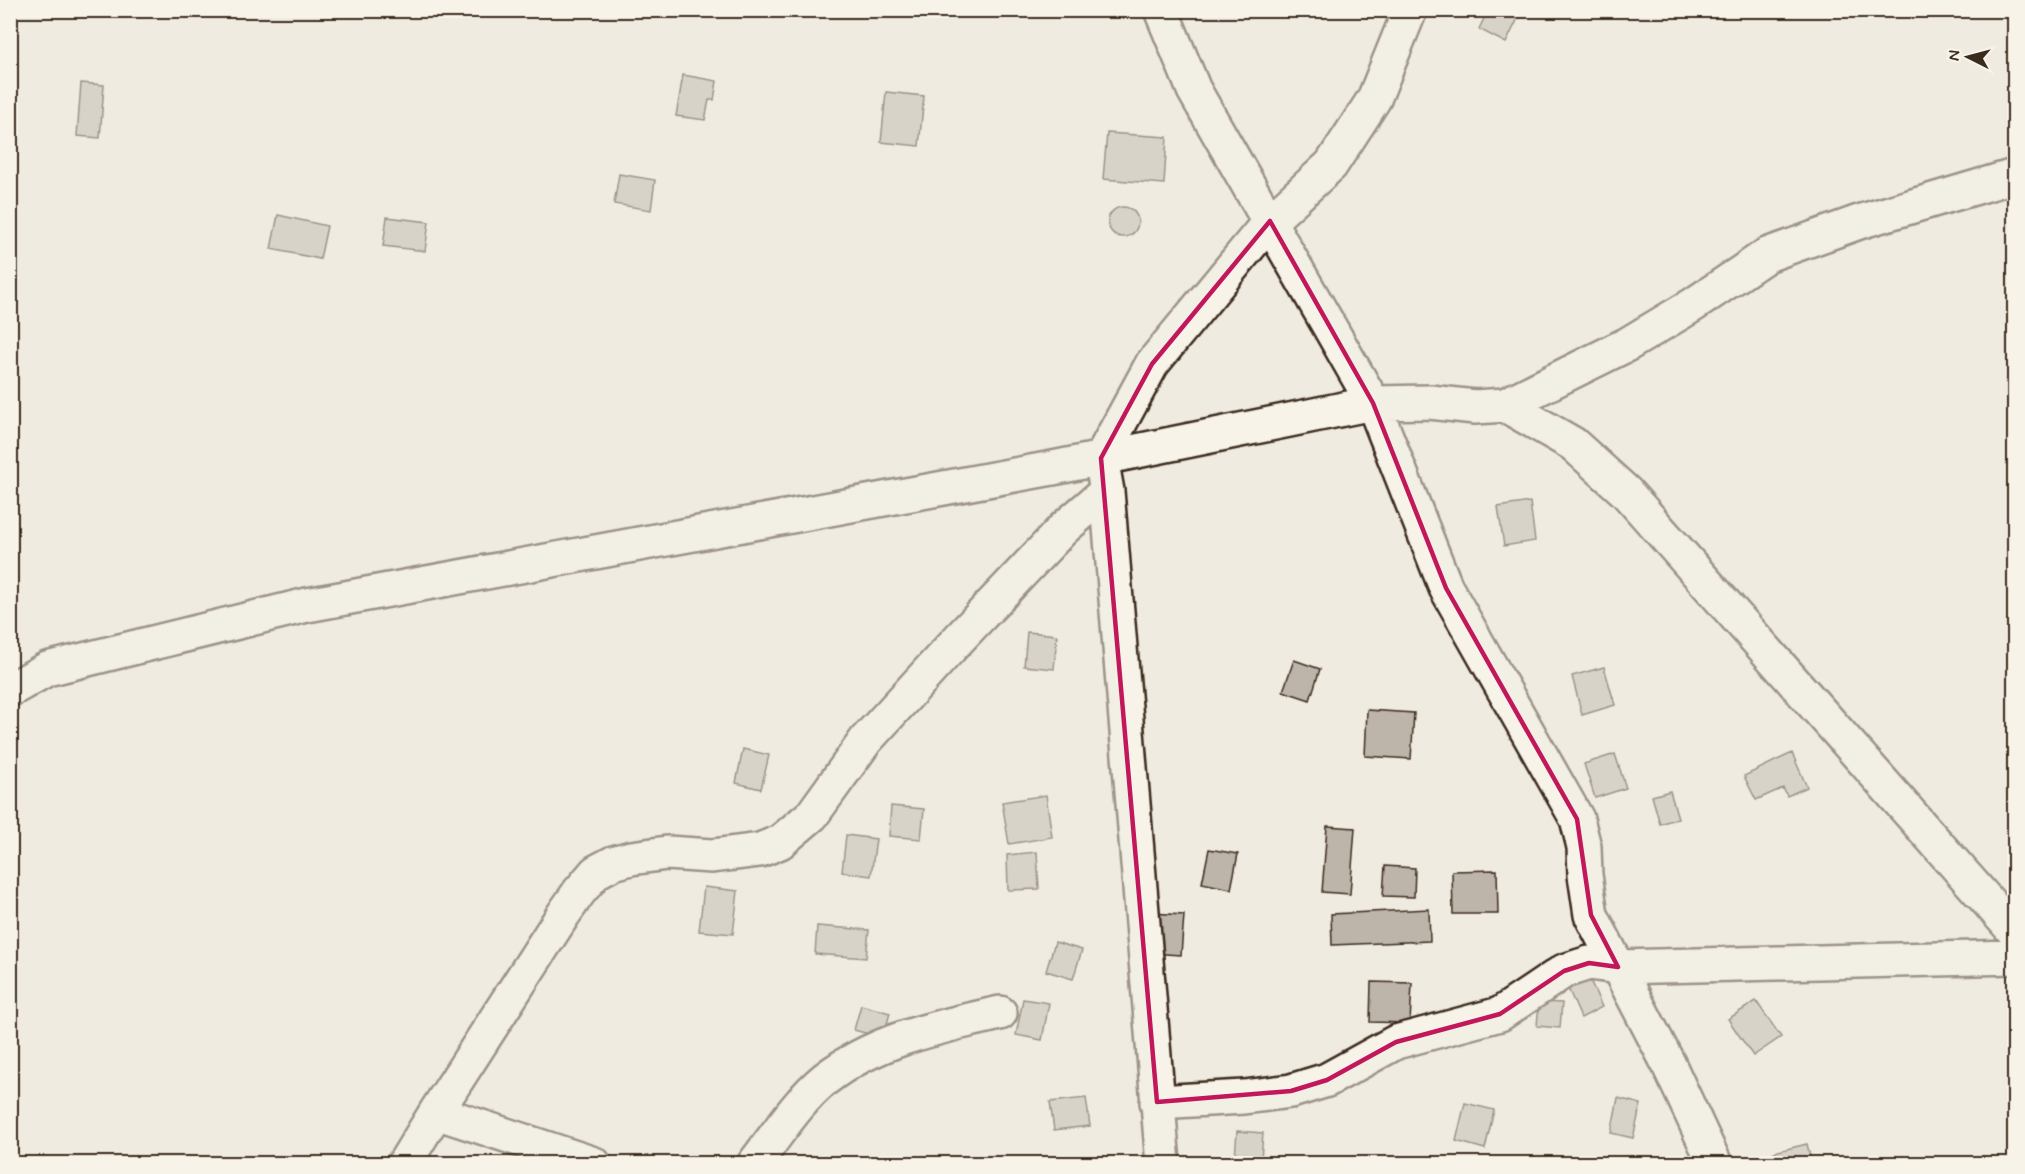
<svg xmlns="http://www.w3.org/2000/svg" width="2025" height="1174" viewBox="0 0 2025 1174" font-family="Mynerve,sans-serif">
<style>
.building{fill:#bdb5aa;stroke:#3b2a1e;stroke-width:1.5}
.lines{fill:none;stroke-linecap:round;stroke-linejoin:round}
.street-casing{stroke:#3b2a1e;stroke-width:38}
.street{stroke:#f7f3e8;stroke-width:33}
.marked{fill:none;stroke:#c2185b;stroke-width:4.5;stroke-linejoin:round}
</style>
<rect width="100%" height="100%" fill="#efebe0"/>
<filter id="ink" filterUnits="userSpaceOnUse"><feTurbulence type="fractalNoise" baseFrequency=".0167" numOctaves="2"/><feDisplacementMap in="SourceGraphic" scale="12" xChannelSelector="R" yChannelSelector="G"/><feConvolveMatrix kernelMatrix="1 2 1 2 8 2 1 2 1" color-interpolation-filters="sRGB"/></filter>
<g filter="url(#ink)">
<path class="building" d="M 1488,10 L 1522,10 L 1506,43 L 1479,29 Z
M 683,75 L 717,81 L 714,100 L 709,100 L 705,120 L 676,116 Z
M 81,83 L 104,85 L 100,138 L 77,136 Z
M 886,92 L 924,96 L 919,146 L 881,142 Z
M 1107,133 L 1167,137 L 1164,184 L 1103,179 Z
M 619,174 L 655,180 L 651,210 L 614,204 Z
M1108 222a15 15 0 1 1 30 0a15 15 0 1 1-30 0Z
M 278,215 L 327,226 L 320,259 L 271,249 Z
M 387,217 L 429,222 L 425,251 L 383,246 Z
M 1530,502 L 1535,541 L 1504,546 L 1498,507 Z
M 1027,632 L 1057,635 L 1054,669 L 1024,666 Z
M 1294,660 L 1320,669 L 1310,700 L 1283,691 Z
M 1604,667 L 1615,705 L 1582,715 L 1572,676 Z
M 1367,710 L 1414,713 L 1411,759 L 1365,756 Z
M 743,749 L 769,755 L 761,789 L 736,783 Z
M 1792,753 L 1807,787 L 1787,796 L 1783,788 L 1756,800 L 1744,776 Z
M 1615,754 L 1626,788 L 1595,798 L 1584,764 Z
M 1670,791 L 1678,818 L 1660,824 L 1652,796 Z
M 1046,795 L 1052,837 L 1009,844 L 1002,802 Z
M 891,806 L 924,809 L 921,839 L 889,836 Z
M 1327,826 L 1355,828 L 1350,894 L 1322,892 Z
M 846,835 L 876,839 L 871,876 L 842,872 Z
M 1209,849 L 1238,854 L 1231,889 L 1202,883 Z
M 1037,852 L 1039,889 L 1008,890 L 1007,855 Z
M 1385,866 L 1415,868 L 1414,897 L 1383,896 Z
M 1497,870 L 1498,914 L 1453,914 L 1452,871 Z
M 704,887 L 738,891 L 733,934 L 699,931 Z
M 1429,909 L 1430,941 L 1332,945 L 1331,914 Z
M 1151,913 L 1184,915 L 1181,955 L 1149,953 Z
M 817,926 L 869,930 L 866,958 L 815,954 Z
M 1055,942 L 1082,950 L 1073,979 L 1046,971 Z
M 1586,971 L 1602,1007 L 1581,1018 L 1565,981 Z
M 1371,982 L 1412,983 L 1410,1023 L 1370,1022 Z
M 1023,999 L 1049,1003 L 1042,1040 L 1016,1035 Z
M 1756,1001 L 1781,1037 L 1753,1056 L 1728,1019 Z
M 1539,1002 L 1562,1003 L 1560,1028 L 1537,1026 Z
M 861,1005 L 890,1013 L 883,1038 L 854,1030 Z
M 1086,1098 L 1090,1126 L 1054,1130 L 1050,1102 Z
M 1618,1098 L 1641,1104 L 1633,1138 L 1611,1133 Z
M 1465,1103 L 1494,1110 L 1485,1149 L 1456,1141 Z
M 1237,1131 L 1263,1133 L 1261,1160 L 1235,1157 Z
M 1807,1144 L 1812,1164 L 1776,1164 L 1774,1152 Z"/>
<g class="lines">
<g class="street-casing">
<path id="street" d="M 1161,10 L 1194,90 L 1373,403 L 1446,588 L 1577,819 L 1584,847 L 1585,875 L 1591,915 L 1668,1063 L 1715,1164
M 1505,405 L 1628,344 L 1693,305 L 1767,255 L 1859,222 L 2014,176
M 10,690 L 47,669 L 307,605 L 1058,467 L 1373,403 L 1430,402 L 1475,407 L 1505,405 L 1573,444 L 1626,492 L 2014,931
M 1157,1102 L 1244,1097 L 1291,1091 L 1327,1080 L 1396,1042 L 1500,1014 L 1564,971 L 1589,963 L 1618,967 L 2014,957
M 436,1112 L 594,1164
M 404,1164 L 436,1112 L 563,915 L 579,892 L 596,872 L 613,863 L 631,858 L 667,853 L 712,856 L 760,850 L 780,842 L 812,815 L 866,740 L 954,644 L 1064,528 L 1107,491
M 754,1164 C 777,1135 797,1102 825,1079 C 876,1039 939,1027 1000,1013
M 1163,1164 L 1107,491 L 1101,458 L 1152,364 L 1270,221 L 1331,165 L 1374,99 L 1410,10"/>
</g>
<use href="#street" class="street"/>
</g>
</g>
<path d="M0 0H2025V1174H0ZM 1270,221 L 1373,403 L 1446,588 L 1577,819 L 1591,915 L 1618,967 L 1589,963 L 1564,971 L 1500,1014 L 1396,1042 L 1327,1080 L 1291,1091 L 1157,1102 L 1101,458 L 1152,364 Z" fill="#efebe0" fill-opacity=".55" fill-rule="evenodd"/>
<path class="marked" d="M 1270,221 L 1373,403 L 1446,588 L 1577,819 L 1591,915 L 1618,967 L 1589,963 L 1564,971 L 1500,1014 L 1396,1042 L 1327,1080 L 1291,1091 L 1157,1102 L 1101,458 L 1152,364 Z"/>
<rect width="2025" height="1174" fill="none" stroke="#f7f3e8" stroke-width="36"/>
<rect x="18" y="18" width="1989" height="1138" fill="none" stroke="#3b2a1e" stroke-width="2" filter="url(#ink)"/>
<g transform="translate(1968 57) rotate(276)" stroke="#f7f3e8" stroke-width="4.5" paint-order="stroke">
<path d="M0-4.5L10 22L0 15L-10 22Z" fill="#3b2a1e"/>
<text y="-9" font-size="16" font-weight="bold" text-anchor="middle" fill="#3b2a1e">N</text>
</g>
</svg>
